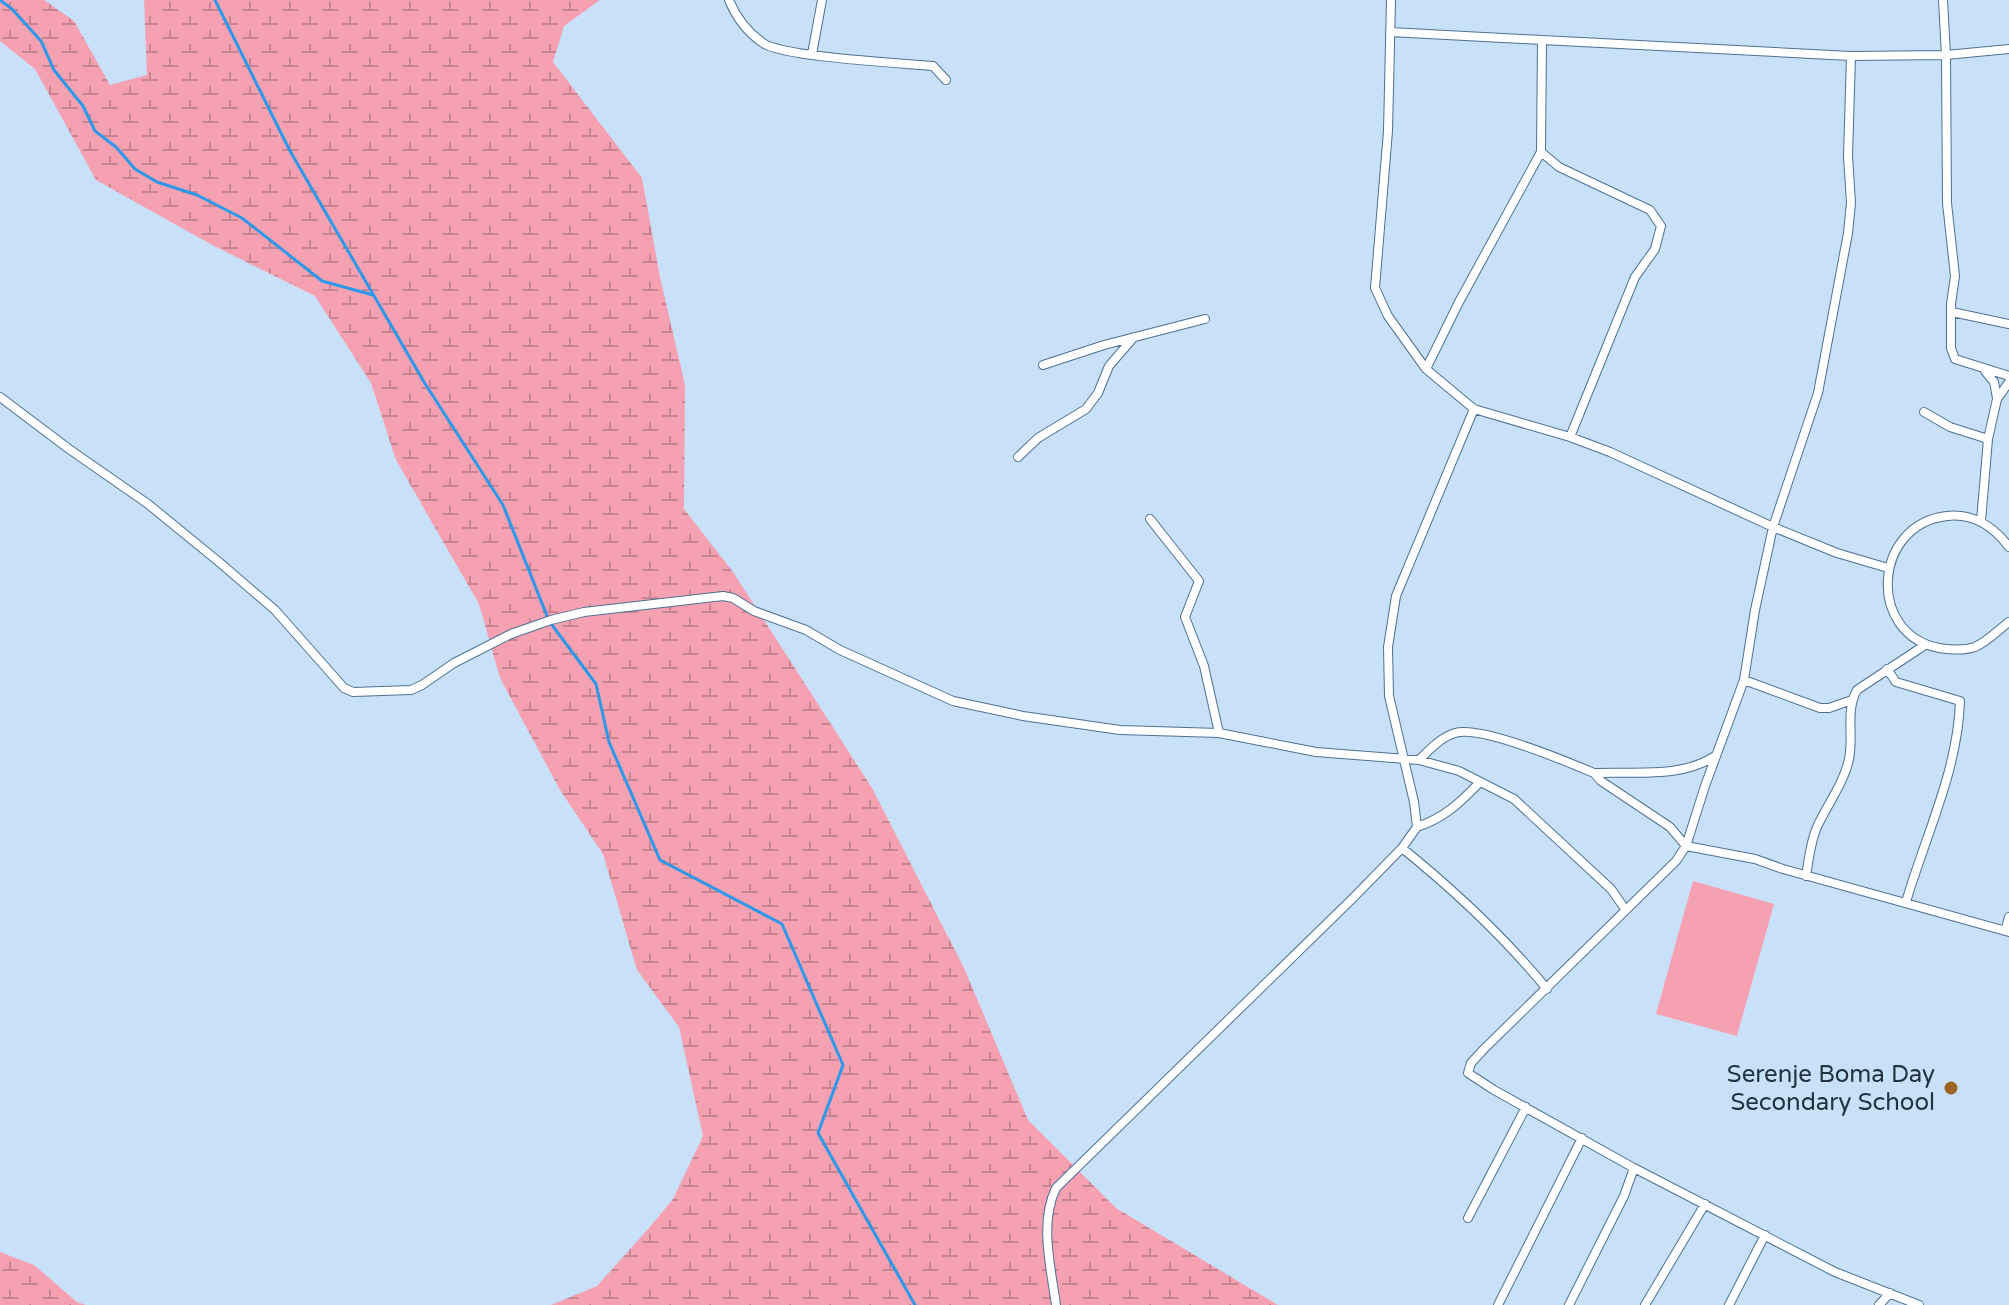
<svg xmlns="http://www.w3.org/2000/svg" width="2009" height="1305" viewBox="0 0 2009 1305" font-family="'Varela Round',sans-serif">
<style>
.wetland{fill:url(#wetland-marsh)}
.park{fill:#f6a1b2}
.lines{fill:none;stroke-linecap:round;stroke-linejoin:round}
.stream{stroke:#2c98e9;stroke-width:3}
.street-casing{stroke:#4c7193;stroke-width:10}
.street{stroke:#fff;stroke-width:8}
.poi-dot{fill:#9d6521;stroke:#c9e1f8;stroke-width:3}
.labels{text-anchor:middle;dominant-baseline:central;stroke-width:8;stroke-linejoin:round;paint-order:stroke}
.poi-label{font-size:24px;fill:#233342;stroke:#c9e1f8;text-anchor:end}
</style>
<defs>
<pattern id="wetland-marsh" width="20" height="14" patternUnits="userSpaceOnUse" patternTransform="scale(2)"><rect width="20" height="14" fill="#f6a1b2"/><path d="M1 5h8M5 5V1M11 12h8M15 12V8" fill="none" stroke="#c78492"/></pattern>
</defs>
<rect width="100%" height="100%" fill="#c9e1f8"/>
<path class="wetland" d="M 0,0 L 44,0 L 74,21 L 110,85 L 147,75 L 144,0 L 600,0 L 564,26 L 553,62 L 642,178 L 660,277 L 685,385 L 684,509 L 733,572 L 872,788 L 964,968 L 1028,1120 L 1116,1208 L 1278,1305 L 551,1305 L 597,1286 L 649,1228 L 673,1199 L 703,1136 L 679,1027 L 637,970 L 603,854 L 560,790 L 500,678 L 479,604 L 396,460 L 371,383 L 315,296 L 214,246 L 96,180 L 35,69 L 0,41 Z
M 0,1252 L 34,1265 L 77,1302 L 86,1305 L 0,1305 Z"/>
<path class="park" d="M 1693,881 L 1774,904 L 1737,1036 L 1656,1014 Z"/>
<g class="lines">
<path class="stream" d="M 0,0 L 12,9 L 41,41 L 54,70 L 83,106 L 95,131 L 116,147 L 135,169 L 157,182 L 197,195 L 242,218 L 322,281 L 373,295
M 215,0 L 290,151 L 424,382 L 503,505 L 549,621 L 596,684 L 609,742 L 660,860 L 782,924 L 843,1065 L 818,1133 L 915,1305"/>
<g class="street-casing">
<path id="street" d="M 729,0 C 736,17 747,32 763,43 C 782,57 902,63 933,66 L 946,80
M 1391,0 L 1388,131 L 1375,288 L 1388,316 L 1426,369 L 1474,409 L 1570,437 L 1610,452 L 1773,527 L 1818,393 L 1848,233 L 1851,203 L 1848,156 L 1851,56 L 1946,55 L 1947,203 L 1955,276 L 1951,304 L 1951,348 L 1955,359 L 2009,376
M 1943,0 L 1946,55 L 2009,49
M 1390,32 L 1542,40
M 812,54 L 822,0
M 1952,312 L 2009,324
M 1043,365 L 1104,345 L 1205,319
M 1426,369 L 1459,302 L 1541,152
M 1985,371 L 1994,382 L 1997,398
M 0,397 L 69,449 L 148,504 L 219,562 L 275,610 L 344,688 L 353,692 L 411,690 L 422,685 L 454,663 L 511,634 L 551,620 L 584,612 L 723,596 L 733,598 L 754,611 L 806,630 L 840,650 L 953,701 L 1023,716 L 1120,730 L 1219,733 L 1316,752 L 1419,760 C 1429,750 1441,737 1455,733 C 1480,725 1568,762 1594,773 L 1601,781 L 1670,827 L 1686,846 L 1755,859 L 1783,869 L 2009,932
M 1924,412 L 1950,427 L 1988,439 L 1997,399 L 2009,382
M 1570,437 L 1635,277 L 1655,249 L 1661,226 L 1650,210 L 1559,167 L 1541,152 L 1542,40 L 1851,56
M 1018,457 L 1038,438 L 1086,409 L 1098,393 L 1109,366 L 1134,337
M 1150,519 L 1199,581 L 1185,617 L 1204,666 L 1219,733
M 1981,521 L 1988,439
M 2009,547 C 1994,527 1973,513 1947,516 C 1873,524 1866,634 1939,648 C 1951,650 1963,651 1975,647 C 1988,641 1998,630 2009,622
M 1888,568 L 1837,553 L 1773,527 L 1755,610 L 1744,680 L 1705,786 L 1686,846 L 1676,861 L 1484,1049 L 1471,1063 L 1468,1073 L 1494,1090 L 1634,1168 L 1835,1272 L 1919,1305
M 1887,669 L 1896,682 L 1960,701 C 1958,770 1925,837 1906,902
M 1744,680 L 1820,708 L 1829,708 L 1852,700
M 1419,760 L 1459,771 L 1514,799 L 1611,889 L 1625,909
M 1594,773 C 1634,771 1680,779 1715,756
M 1417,827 C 1444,818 1460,803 1480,782
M 1402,848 C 1454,890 1505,938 1547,989
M 1806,876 C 1809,859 1810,843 1817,827 C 1827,805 1844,783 1849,759 C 1854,736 1845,711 1857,690 L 1925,645
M 2005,931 L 2009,917
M 1468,1218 L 1526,1107
M 1056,1305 C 1051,1268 1039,1223 1056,1188 L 1351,900 L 1402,848 L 1417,827 L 1414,802 L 1389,696 L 1388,647 L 1396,596 L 1474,409
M 1498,1305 L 1582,1138
M 1569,1305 L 1624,1196 L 1634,1168
M 1645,1305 L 1705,1204
M 1729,1305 L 1765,1235
M 1879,1305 L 1890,1293"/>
</g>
<use href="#street" class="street"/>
</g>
<circle class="poi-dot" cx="1951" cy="1088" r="8"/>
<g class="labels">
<g class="poi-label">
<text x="1935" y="1074">Serenje Boma Day<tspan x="1935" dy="28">Secondary School</tspan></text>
</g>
</g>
</svg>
